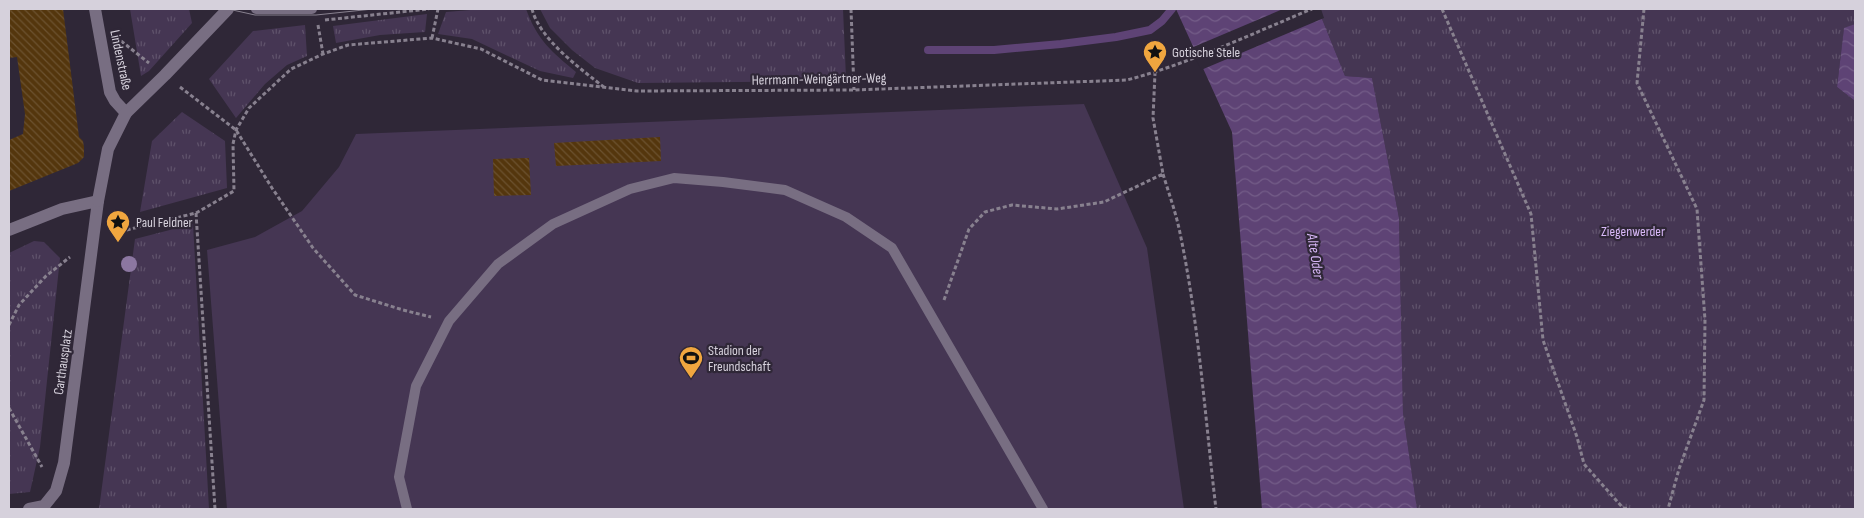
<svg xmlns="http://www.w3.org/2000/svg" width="1864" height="518" viewBox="0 0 1864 518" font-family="'Sofia Sans Condensed',sans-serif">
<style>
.grass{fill:url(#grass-tufts)}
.pitch{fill:#453653}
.water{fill:url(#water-waves)}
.pier{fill:#2f2737}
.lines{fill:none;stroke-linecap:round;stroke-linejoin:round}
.stream{stroke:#5e4375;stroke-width:8}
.building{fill:url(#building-back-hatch)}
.path{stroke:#88818f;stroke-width:3;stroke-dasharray:4 2.5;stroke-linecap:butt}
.service{stroke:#786e82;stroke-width:10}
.minor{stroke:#786e82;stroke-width:12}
.tertiary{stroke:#786e82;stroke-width:12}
.tram{stroke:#88818f;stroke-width:1}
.tree{fill:#8c77a1}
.labels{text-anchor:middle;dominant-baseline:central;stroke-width:4.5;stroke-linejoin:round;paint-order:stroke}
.poi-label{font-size:14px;fill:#d6d1dc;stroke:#2f2737;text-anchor:start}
.street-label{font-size:14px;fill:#d6d1dc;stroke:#2f2737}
.park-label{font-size:14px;fill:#d9b9f8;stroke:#2f2737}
.water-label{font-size:15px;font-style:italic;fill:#d8b8f7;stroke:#2f2737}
</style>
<defs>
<pattern id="grass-tufts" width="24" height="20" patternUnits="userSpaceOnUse" patternTransform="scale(1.25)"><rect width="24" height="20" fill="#453653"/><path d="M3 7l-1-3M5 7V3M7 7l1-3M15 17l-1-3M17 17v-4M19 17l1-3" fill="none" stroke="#5f526b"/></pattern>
<pattern id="water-waves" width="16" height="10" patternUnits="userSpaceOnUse" patternTransform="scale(1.25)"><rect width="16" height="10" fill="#5e4375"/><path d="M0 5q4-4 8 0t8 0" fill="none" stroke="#745d88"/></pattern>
<pattern id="building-back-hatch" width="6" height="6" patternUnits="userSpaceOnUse" patternTransform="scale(1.25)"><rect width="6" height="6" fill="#54360d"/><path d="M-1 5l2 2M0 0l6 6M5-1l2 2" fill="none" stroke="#6c5230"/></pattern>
</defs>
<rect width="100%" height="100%" fill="#2f2737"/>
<path class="grass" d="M 130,9 L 189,9 L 192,23 L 149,71 L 141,76 Z
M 483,9 L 526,9 C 537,40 552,52 576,72 L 573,78 L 540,71 L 472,39 L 438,34 L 446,12 Z
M 540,9 L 843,9 L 846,78 L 843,81 L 638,83 L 595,68 L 572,50 L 550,28 Z
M 1318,9 L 1855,9 L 1855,24 L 1844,29 L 1837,87 L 1855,101 L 1855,509 L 1417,509 L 1403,413 L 1399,218 L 1372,78 L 1345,76 Z
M 427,14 L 425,32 L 380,35 L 336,43 L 333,26 Z
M 305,25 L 307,56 L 287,65 L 265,84 L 236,118 L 209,79 L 253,31 Z
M 182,112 L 225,141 L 227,188 L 140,212 L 152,141 Z
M 193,224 L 209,509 L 99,509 L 135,239 Z
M 34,241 L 44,242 L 60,258 L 40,447 L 30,492 L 9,494 L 9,253 Z"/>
<path class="pitch" d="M 1084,104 L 1147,248 L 1184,509 L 227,509 L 207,250 L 255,237 L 302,211 L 339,167 L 356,134 Z"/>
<path class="water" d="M 1176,9 L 1318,9 L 1345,76 L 1372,78 L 1399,218 L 1403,413 L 1417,509 L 1262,509 L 1232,132 Z
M 1855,24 L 1855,101 L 1837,87 L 1844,28 Z"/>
<path class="pier" d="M 1283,9 L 1321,9 L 1324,18 L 1201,70 L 1191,48 Z"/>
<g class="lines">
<path class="stream" d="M 928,50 L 994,50 L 1061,44 L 1116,37 L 1150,30 L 1162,21 L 1172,9"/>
</g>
<path class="building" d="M 9,9 L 63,9 L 79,137 L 83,141 L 84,147 L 84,157 L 78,163 L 9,191 L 9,140 L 23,134 L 25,114 L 17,57 L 9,58 Z
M 660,137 L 661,161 L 556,166 L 554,143 Z
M 529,158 L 531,195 L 494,196 L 493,159 Z"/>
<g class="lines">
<path class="path" d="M 532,9 C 540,40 581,69 605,88
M 851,9 L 854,90
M 1442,9 L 1531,214 L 1543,340 L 1577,437 L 1584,464 L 1623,508 L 1630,509
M 1644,9 L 1637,83 L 1697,209 L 1705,320 L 1704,400 L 1679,469 L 1668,509
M 325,20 L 429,9
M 318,25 L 323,54
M 432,38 L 438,9
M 121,41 L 149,63
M 180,87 L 236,130 L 272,188 L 313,248 L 355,295 L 403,310 L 431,317
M 1163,174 C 1169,194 1176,213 1180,233 C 1199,324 1205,417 1216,509
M 196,213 L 215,509
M 114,233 L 196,213 L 234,191 L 233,144 L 236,130 L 249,108 L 291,69 L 323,54 L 348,45 L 432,38 L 481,49 L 542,80 L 637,91 L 854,90 L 1127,80 C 1191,63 1251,34 1312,9
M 944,300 L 969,229 L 985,212 L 1012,205 L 1057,209 L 1104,202 L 1163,174 L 1153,118 L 1155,73
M 9,325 L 19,305 L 46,276 L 70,257
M 9,408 L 42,467"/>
<path class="service" d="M 256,9 L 312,9
M 407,509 L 399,477 L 416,386 L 449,321 L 498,264 L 553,224 L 630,189 L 674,178 L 723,182 L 785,190 L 846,217 L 892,248 L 1043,509"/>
<path class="minor" d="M 95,9 L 110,92 L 115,101 L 126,113
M 9,230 L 62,209 L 98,201 L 64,463 L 56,491 L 44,506 L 29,509"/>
<path class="tertiary" d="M 98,201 L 108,149 L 126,113 L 165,75 L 228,9
M 44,506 L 44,509"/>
<path class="tram" d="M 228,9 L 255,15 L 316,15 L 373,9"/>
</g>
<circle class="tree" cx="129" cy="264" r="8"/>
<defs>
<g id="sight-pin" transform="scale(1.25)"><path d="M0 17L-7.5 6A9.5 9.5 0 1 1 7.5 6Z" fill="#f0a63f" stroke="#2f2737"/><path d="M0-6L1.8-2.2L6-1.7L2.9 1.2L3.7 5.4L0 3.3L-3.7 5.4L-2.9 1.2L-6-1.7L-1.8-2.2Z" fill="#111"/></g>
<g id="stadium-pin" transform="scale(1.25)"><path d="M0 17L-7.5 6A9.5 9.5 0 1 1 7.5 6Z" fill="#f0a63f" stroke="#2f2737"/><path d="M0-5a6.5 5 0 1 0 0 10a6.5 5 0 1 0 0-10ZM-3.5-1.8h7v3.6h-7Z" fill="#111"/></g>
</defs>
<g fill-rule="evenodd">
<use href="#sight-pin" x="1155" y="52"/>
<use href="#sight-pin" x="118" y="222"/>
<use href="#stadium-pin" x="691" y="358"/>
</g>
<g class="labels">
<g class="poi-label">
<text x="1172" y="52">Gotische Stele</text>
<text x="136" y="222">Paul Feldner</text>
<text x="708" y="350">Stadion der<tspan x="708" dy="16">Freundschaft</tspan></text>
</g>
<g class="street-label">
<text transform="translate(121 60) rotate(78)">Lindenstraße</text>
<text transform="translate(819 79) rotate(-1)">Herrmann-Weingärtner-Weg</text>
<text transform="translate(63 362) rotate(-82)">Carthausplatz</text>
</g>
<g class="park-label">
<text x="1633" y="231">Ziegenwerder</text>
</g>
<g class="water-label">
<text transform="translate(1315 256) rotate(81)">Alte Oder</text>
</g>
</g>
<rect width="1864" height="518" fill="none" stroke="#d6d1dc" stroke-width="20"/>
</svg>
